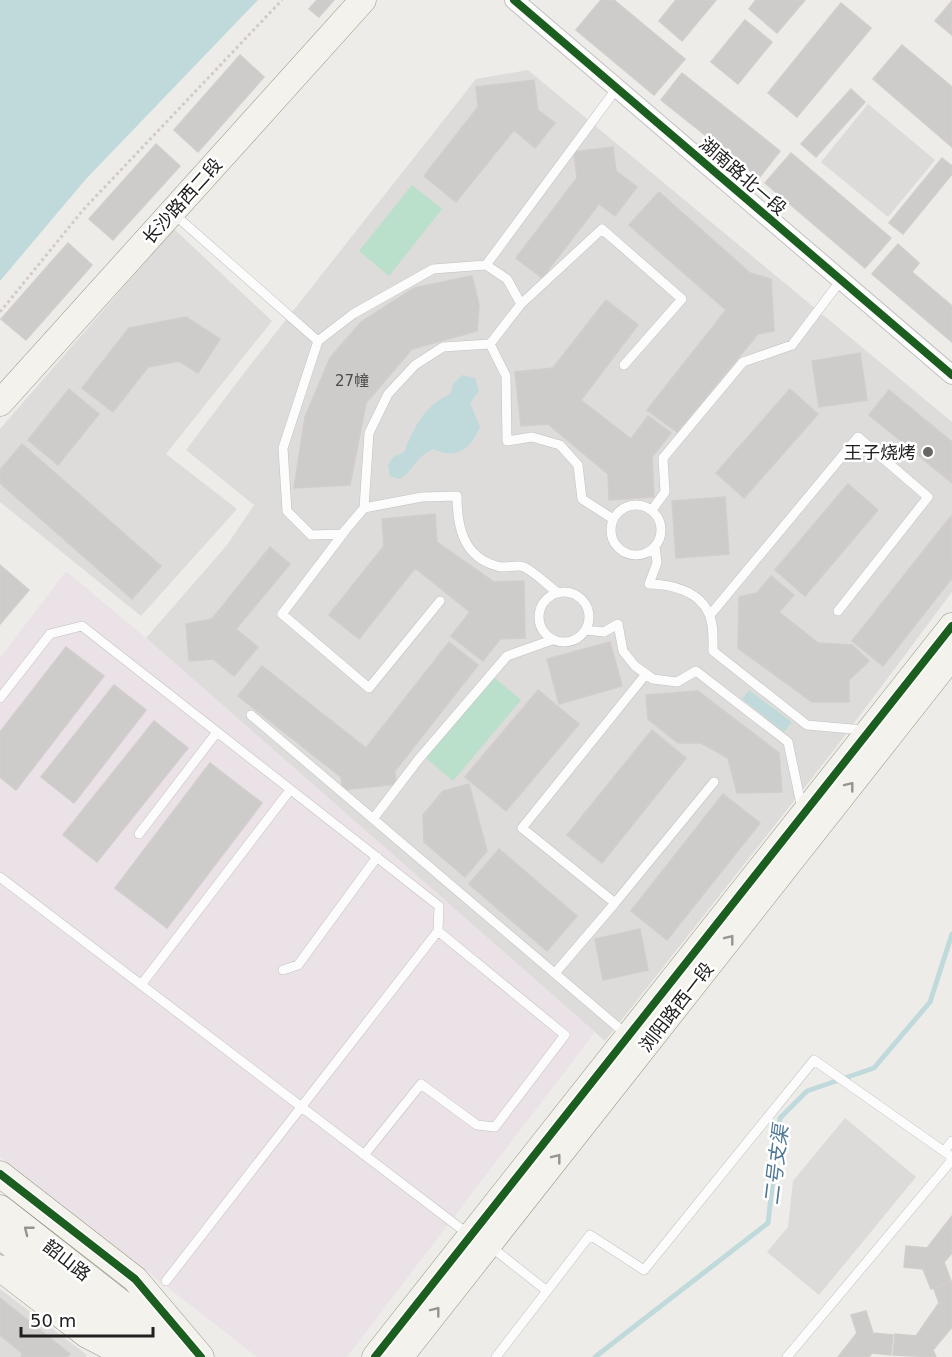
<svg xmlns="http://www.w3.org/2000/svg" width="952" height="1357" viewBox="0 0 952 1357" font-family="'DejaVu Sans','Noto Sans SC',sans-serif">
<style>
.residential{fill:#dddcda}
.industrial{fill:#eae2e7}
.pitch{fill:#badfcb}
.parking{fill:#dcdbda}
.water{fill:#c0dadc}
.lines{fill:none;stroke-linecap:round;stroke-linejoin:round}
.stream{stroke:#c0dadc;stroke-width:5}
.building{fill:#ceccca;stroke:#d1cdcb;stroke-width:1.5}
.lane-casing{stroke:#c1c1bf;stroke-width:10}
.street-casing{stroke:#c1c1bf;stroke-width:20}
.secondary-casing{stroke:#969583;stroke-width:27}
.path{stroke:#d5cac9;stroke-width:3;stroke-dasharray:3 3;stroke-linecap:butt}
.lane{stroke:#fcfcfc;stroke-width:9}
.street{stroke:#fcfcfc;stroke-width:18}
.secondary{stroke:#f3f2ec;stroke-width:26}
.cycleway-casing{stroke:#fff;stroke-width:11}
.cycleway{stroke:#1b5e20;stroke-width:8}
.oneway{stroke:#949490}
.poi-dot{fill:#686766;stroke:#fff;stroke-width:2}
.labels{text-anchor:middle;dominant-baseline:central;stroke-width:5;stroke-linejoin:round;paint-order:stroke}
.number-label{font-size:15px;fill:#4c4b4a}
.street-label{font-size:18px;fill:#202020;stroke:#fff}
.poi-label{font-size:18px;fill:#202020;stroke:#fff;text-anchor:end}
.water-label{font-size:20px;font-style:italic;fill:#507995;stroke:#fff}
</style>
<rect width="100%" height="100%" fill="#eeece9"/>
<path class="residential" d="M 528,70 L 952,422 L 952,592 L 834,750 L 605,1041 L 146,638 L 227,545 L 254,505 L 186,450 L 244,373 L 476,79 Z
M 174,229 L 272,321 L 166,454 L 237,509 L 141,616 L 0,502 L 0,429 Z
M 0,1289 L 87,1355 L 85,1357 L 0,1357 Z"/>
<path class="industrial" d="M 66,571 L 146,638 L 595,1032 L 347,1357 L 257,1357 L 0,1157 L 0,658 Z"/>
<path class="pitch" d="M 412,185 L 442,209 L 389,276 L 359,251 Z
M 494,677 L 521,700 L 453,781 L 426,758 Z"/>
<path class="parking" d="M 868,104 L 935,160 L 888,217 L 821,162 Z
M 845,1118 L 916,1177 L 819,1295 L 767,1252 L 788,1227 L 793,1181 Z"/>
<path class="water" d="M 0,0 L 258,0 L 86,179 L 0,281 Z
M 462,375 L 475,378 L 479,391 L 470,403 L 480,427 C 470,450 456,460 433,449 C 416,456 414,470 400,479 L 390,476 L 388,465 L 393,457 L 404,452 C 415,426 423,407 450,394 L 454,383 Z
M 749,690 L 792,722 L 784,732 L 742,699 Z"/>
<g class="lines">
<path class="stream" d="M 595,1357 L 768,1223 L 780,1118 L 807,1091 L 874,1068 L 930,1002 L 952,934"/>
</g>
<path class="building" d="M 317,0 L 334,0 L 319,17 L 309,9 Z
M 601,0 L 614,0 L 685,59 L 654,95 L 576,30 Z
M 676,0 L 716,0 L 682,41 L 659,21 Z
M 756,0 L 805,0 L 777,33 L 749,9 Z
M 952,1 L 952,35 L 935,21 Z
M 841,3 L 871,28 L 797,117 L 768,93 Z
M 745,20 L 772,42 L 738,84 L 711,62 Z
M 902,45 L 952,87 L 952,147 L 873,79 Z
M 240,55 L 264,77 L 198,152 L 174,130 Z
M 682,73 L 780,151 L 759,178 L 661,100 Z
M 534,80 L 538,110 L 555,123 L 535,148 L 514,130 L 456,202 L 424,176 L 478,107 L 476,87 Z
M 851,89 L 865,102 L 816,157 L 801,144 Z
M 156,144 L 180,166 L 113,240 L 89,219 Z
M 613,147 L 616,171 L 637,187 L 615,216 L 599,204 L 542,278 L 516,258 L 577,178 L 574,152 Z
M 791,153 L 891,238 L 865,268 L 765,183 Z
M 942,158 L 952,166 L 952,174 L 903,234 L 889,223 Z
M 659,192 L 750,273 L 771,279 L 774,331 L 758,334 L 677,432 L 647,410 L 726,310 L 629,225 Z
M 68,243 L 92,265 L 26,340 L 1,319 Z
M 898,244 L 919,263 L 912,272 L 952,306 L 952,342 L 872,274 Z
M 472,276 L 479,305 L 477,331 L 412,349 L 366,403 L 350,485 L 294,488 L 305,417 L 330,358 L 361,322 L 414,288 Z
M 606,300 L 638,325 L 581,400 L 631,439 L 648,416 L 671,433 L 652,457 L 654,497 L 609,500 L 608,474 L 548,424 L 521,426 L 515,372 L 553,368 Z
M 186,317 L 220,339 L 198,373 L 179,361 L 148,367 L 113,412 L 82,388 L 129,328 Z
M 860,353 L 867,400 L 819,407 L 812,361 Z
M 69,389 L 99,414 L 58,465 L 28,440 Z
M 790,389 L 818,414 L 744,498 L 716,473 Z
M 889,390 L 952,442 L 952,483 L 869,415 Z
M 22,444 L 161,566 L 132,599 L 0,483 L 0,470 Z
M 848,484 L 878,510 L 805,596 L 775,570 Z
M 725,497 L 729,554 L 676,558 L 672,501 Z
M 435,514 L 437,542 L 494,582 L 524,581 L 525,638 L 500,639 L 483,661 L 451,636 L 470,612 L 415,568 L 359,639 L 329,615 L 384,546 L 382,519 Z
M 951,516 L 952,578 L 883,666 L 852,641 Z
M 270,547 L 290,564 L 236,629 L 258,647 L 234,676 L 213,659 L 189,661 L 186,624 L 212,619 Z
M 0,565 L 29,590 L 0,624 Z
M 771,576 L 794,595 L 779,612 L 818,643 L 852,645 L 869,661 L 849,680 L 849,702 L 812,702 L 738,648 L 739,597 L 757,593 Z
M 449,642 L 478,665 L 395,771 L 396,784 L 343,790 L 341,777 L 238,696 L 262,666 L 366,748 Z
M 610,642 L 622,686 L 559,704 L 547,659 Z
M 66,647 L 104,676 L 16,790 L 0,777 L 0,732 Z
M 114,685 L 146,710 L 74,803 L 41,777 Z
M 538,690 L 579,724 L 506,811 L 465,777 Z
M 698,691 L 779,753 L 782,792 L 737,793 L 728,758 L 701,743 L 678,743 L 648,719 L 646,695 Z
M 154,721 L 188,748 L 97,862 L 63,835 Z
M 652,730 L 686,758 L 602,863 L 567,835 Z
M 210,763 L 262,803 L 167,928 L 115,888 Z
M 469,784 L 487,851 L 465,877 L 424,842 L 423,815 L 443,791 Z
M 723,794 L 760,823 L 667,940 L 631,911 Z
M 499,849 L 577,916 L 547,951 L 469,884 Z
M 640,929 L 648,970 L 603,980 L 595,939 Z
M 952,1216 L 952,1253 L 944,1262 L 951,1281 L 931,1289 L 923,1269 L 904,1267 L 906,1246 L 927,1248 Z
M 952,1282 L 952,1327 L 933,1350 L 936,1357 L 893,1355 L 895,1334 L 916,1336 L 939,1303 L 934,1289 Z
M 0,1298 L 70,1354 L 67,1357 L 21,1357 L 23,1354 L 0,1335 Z
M 866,1311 L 873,1333 L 893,1335 L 891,1355 L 872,1353 L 869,1357 L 838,1357 L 857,1333 L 851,1315 Z"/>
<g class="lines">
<g class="lane-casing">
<path id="lane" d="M 174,214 L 318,341
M 486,265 L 617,88
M 521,304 L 602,229 L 682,299 L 624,365
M611 530a25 25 0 1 1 50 0a25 25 0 1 1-50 0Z
M 364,508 L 342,534 L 311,535 L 287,511 L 283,448 L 318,341 L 353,314 L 433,269 L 486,265 L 507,279 L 521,304 L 490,344
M 652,510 L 665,492 L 663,458 L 743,362 L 792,345 L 841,280
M 345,531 L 282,614 L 369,688 L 440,601
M 655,546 L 657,563 L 649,584 C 670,584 700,591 709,614 C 714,625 713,639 713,651 L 807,725 L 864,730
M539 617a25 25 0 1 1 50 0a25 25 0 1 1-50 0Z
M 558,593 C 547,585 536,573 524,567 C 516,564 505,569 497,566 C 463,557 457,526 457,496 L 422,497 L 364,508 L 369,433 L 388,394 L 415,365 L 443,347 L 490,344 L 506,376 L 507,441 L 532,437 L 560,445 L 578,465 L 582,499 L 613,519
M 710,615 L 858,437 L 928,497 L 838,611
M 586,630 L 604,632 L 618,624 L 623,651 L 635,666 L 653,679 L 677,682 L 696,671 L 788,742 L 802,809
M 646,674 L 522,828 L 615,903 L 714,782
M 0,698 L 50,634 L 82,626 L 439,906 L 438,931 L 166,1281
M 251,715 L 626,1034
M 373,819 L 418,760 L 507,656 L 552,640
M 139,834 L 217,732
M 0,877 L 468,1234
M 283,970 L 298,965 L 377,857
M 556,972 L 615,903
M 141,985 L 290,790
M 944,1151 L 952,1141
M 364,1155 L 421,1084 L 477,1125 L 495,1127 L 565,1035 L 438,931
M 490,1246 L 547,1291
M 496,1357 L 590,1235 L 644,1270 L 814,1060 L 952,1157
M 787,1357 L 952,1160"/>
</g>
<g class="street-casing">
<path id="street" d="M 514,0 L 952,375"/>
</g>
<g class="secondary-casing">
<path id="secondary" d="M 0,403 L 363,0
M 0,1174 L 135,1279 L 201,1357
M 0,1208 L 180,1349
M 0,1236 L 158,1357
M 0,1268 L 87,1335 L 130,1357
M 375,1357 L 952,626
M 400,1357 L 952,656"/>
</g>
<path class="path" d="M 0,312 L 83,210 L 282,0"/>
<use href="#lane" class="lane"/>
<use href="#street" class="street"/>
<use href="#secondary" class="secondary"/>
<g class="cycleway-casing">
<path id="cycleway" d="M 514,0 L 952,375
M 0,1174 L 135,1279 L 201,1357
M 375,1357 L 952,626"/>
</g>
<use href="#cycleway" class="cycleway"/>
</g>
<defs><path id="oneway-chevron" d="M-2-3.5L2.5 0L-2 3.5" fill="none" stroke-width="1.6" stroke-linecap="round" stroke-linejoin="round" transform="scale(1.5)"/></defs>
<g class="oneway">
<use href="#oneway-chevron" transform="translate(850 786) rotate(-52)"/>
<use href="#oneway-chevron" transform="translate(730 939) rotate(-52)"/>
<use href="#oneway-chevron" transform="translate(557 1158) rotate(-52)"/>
<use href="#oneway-chevron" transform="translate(28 1230) rotate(-142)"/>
<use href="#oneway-chevron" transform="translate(436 1311) rotate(-52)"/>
</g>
<circle class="poi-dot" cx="928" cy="452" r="6"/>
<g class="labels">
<g class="number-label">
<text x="352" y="381">27幢</text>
</g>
<g class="street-label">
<text transform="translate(743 176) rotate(41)">湖南路北一段</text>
<text transform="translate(182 201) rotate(-48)">长沙路西二段</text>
<text transform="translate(676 1007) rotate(-52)">浏阳路西一段</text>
<text transform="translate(67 1260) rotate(38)">韶山路</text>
</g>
<g class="poi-label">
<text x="916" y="452">王子烧烤</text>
</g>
<g class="water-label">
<text transform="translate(776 1165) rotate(-83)">二号支渠</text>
</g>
</g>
<path d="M21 1327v9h132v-9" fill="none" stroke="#202020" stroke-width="3"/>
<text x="30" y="1327" font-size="18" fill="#202020" stroke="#ffffff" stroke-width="4.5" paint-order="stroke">50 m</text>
</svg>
